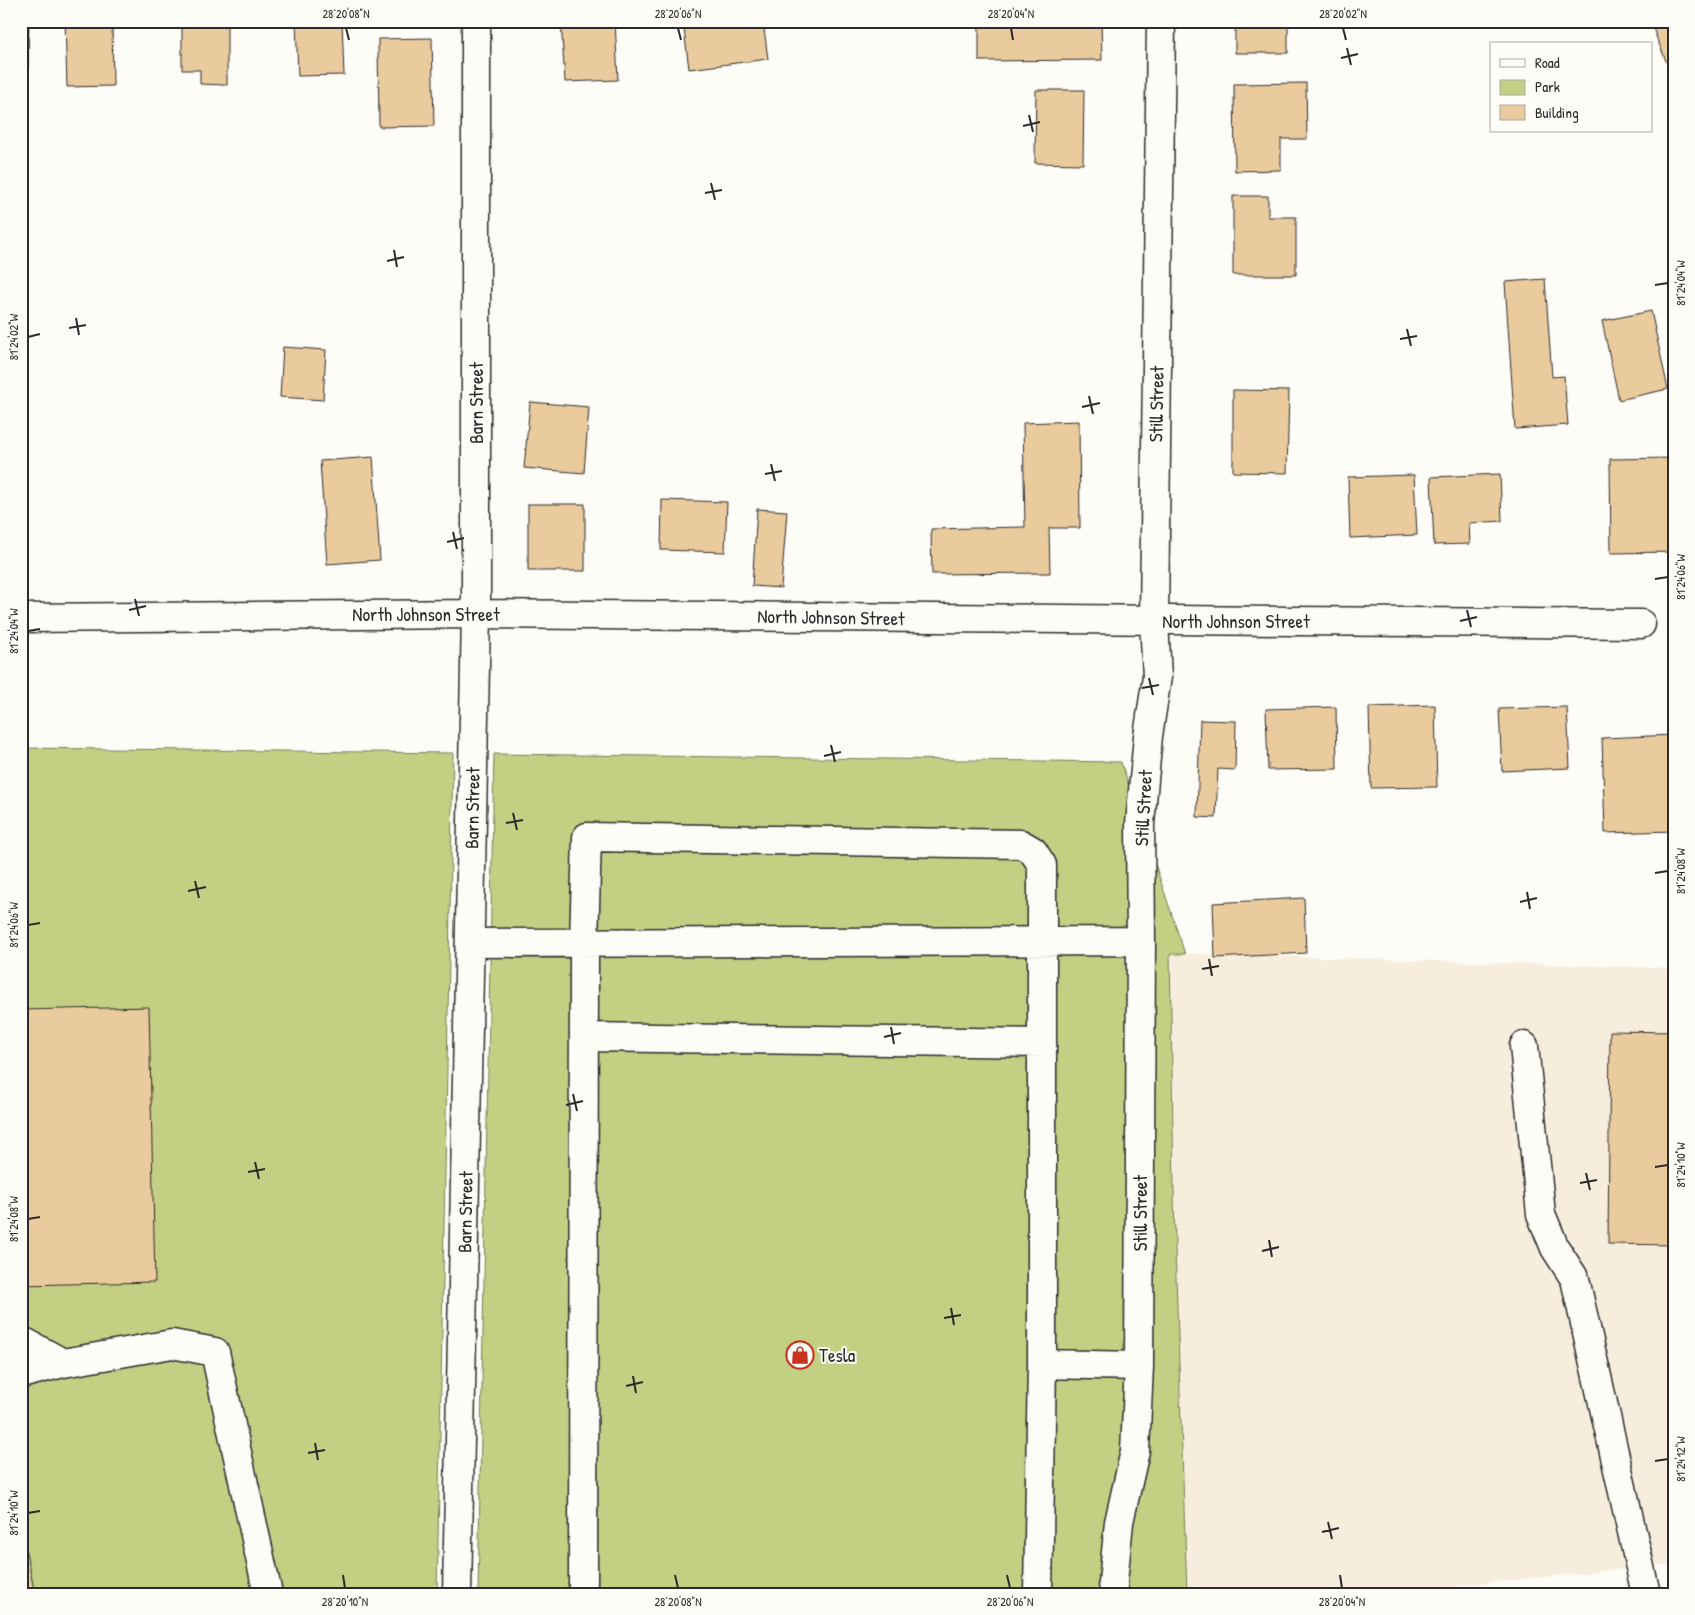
<svg xmlns="http://www.w3.org/2000/svg" width="1695" height="1615" viewBox="0 0 1695 1615" font-family="'Patrick Hand',sans-serif">
<style>
.built{fill:#f7eddc}
.green{fill:#c3d084;stroke:#777e58}
.building{fill:#eacb9d;stroke:#2b2b2b}
.lines{fill:none;stroke-linecap:round;stroke-linejoin:round}
.minor-casing{stroke:#2b2b2b;stroke-width:31}
.minor{stroke:#fdfcf7;stroke-width:28}
.ticks{fill:none;stroke:#2b2b2b;stroke-width:2}
.labels{text-anchor:middle;dominant-baseline:central;stroke-width:4;stroke-linejoin:round;paint-order:stroke}
.street-label{font-size:19px;fill:#2b2b2b;stroke:#fdfcf7}
.poi-label{font-size:19px;fill:#2b2b2b;stroke:#fdfcf7;text-anchor:start}
.neatline{fill:none;stroke:#2b2b2b;stroke-width:2}
.ticks-label{font-size:12px;text-anchor:middle;fill:#2b2b2b}
</style>
<rect width="100%" height="100%" fill="#fdfcf7"/>
<filter id="ink" filterUnits="userSpaceOnUse"><feTurbulence type="fractalNoise" baseFrequency=".02" numOctaves="2"/><feDisplacementMap in="SourceGraphic" scale="10" xChannelSelector="R" yChannelSelector="G"/><feConvolveMatrix kernelMatrix="1 2 1 2 8 2 1 2 1" color-interpolation-filters="sRGB"/></filter>
<g filter="url(#ink)">
<path class="built" d="M 1170,953 L 1674,968 L 1674,1564 L 1466,1585 L 1424,1594 L 1187,1594 L 1175,1248 Z"/>
<path class="green" d="M 21,748 L 453,753 L 437,1594 L 21,1594 Z
M 494,754 L 1121,762 L 1185,954 L 1170,954 L 1175,1248 L 1187,1594 L 478,1594 Z"/>
<path class="building" d="M 21,21 L 29,21 L 28,73 L 21,73 Z
M 65,21 L 112,21 L 113,86 L 67,87 Z
M 182,21 L 227,21 L 227,85 L 200,84 L 200,70 L 182,70 Z
M 296,21 L 342,21 L 344,75 L 298,76 Z
M 561,21 L 615,21 L 618,80 L 565,82 Z
M 683,21 L 763,21 L 768,59 L 689,69 Z
M 979,21 L 1101,21 L 1102,60 L 979,61 Z
M 1235,21 L 1288,21 L 1288,53 L 1235,53 Z
M 1650,21 L 1674,21 L 1674,81 Z
M 432,38 L 434,126 L 379,127 L 378,39 Z
M 1306,83 L 1307,139 L 1281,139 L 1281,170 L 1235,171 L 1234,84 Z
M 1036,90 L 1084,90 L 1083,164 L 1035,163 Z
M 1233,196 L 1268,196 L 1268,217 L 1296,217 L 1296,275 L 1233,275 Z
M 1545,279 L 1552,377 L 1564,376 L 1568,425 L 1515,429 L 1505,282 Z
M 1651,311 L 1668,389 L 1619,400 L 1602,321 Z
M 283,347 L 326,350 L 323,400 L 280,397 Z
M 1233,390 L 1289,391 L 1287,473 L 1233,472 Z
M 530,402 L 589,407 L 584,473 L 524,468 Z
M 1079,421 L 1080,528 L 1049,528 L 1050,573 L 932,574 L 931,529 L 1025,527 L 1023,423 Z
M 373,457 L 380,560 L 327,564 L 320,461 Z
M 1674,458 L 1674,552 L 1611,553 L 1610,459 Z
M 1500,474 L 1502,521 L 1469,523 L 1470,544 L 1434,545 L 1431,477 Z
M 1414,475 L 1417,535 L 1350,538 L 1348,477 Z
M 662,500 L 727,502 L 725,552 L 661,550 Z
M 528,504 L 585,504 L 585,571 L 528,571 Z
M 757,509 L 787,511 L 781,588 L 752,586 Z
M 1435,705 L 1437,787 L 1371,788 L 1369,707 Z
M 1336,707 L 1337,769 L 1268,770 L 1266,709 Z
M 1567,707 L 1570,768 L 1502,771 L 1499,709 Z
M 1200,720 L 1236,721 L 1235,770 L 1218,769 L 1216,818 L 1197,817 Z
M 1674,735 L 1674,831 L 1605,833 L 1602,738 Z
M 1304,898 L 1306,953 L 1215,958 L 1213,903 Z
M 149,1007 L 155,1282 L 21,1285 L 21,1010 Z
M 1610,1031 L 1674,1032 L 1674,1245 L 1608,1244 Z
M 21,1528 L 35,1594 L 21,1594 Z"/>
<g class="lines">
<g class="minor-casing">
<path id="minor" d="M 21,618 L 476,614 L 1641,624
M 470,943 L 1141,941
M 584,1037 L 1042,1043
M 1524,1046 L 1541,1214 L 1555,1248 L 1575,1279 L 1646,1594
M 21,1340 L 63,1363
M 21,1374 L 63,1363 L 172,1344 L 215,1352 L 268,1594
M 457,1594 L 476,614 L 476,21
M 583,1594 L 584,943 L 587,837 L 1021,844 L 1033,851 L 1042,865 L 1042,1364
M 1038,1594 L 1042,1364 L 1139,1366
M 1114,1594 L 1113,1582 L 1119,1522 L 1135,1451 L 1139,1366 L 1141,941 L 1140,824 L 1148,736 L 1157,677 L 1154,621 L 1161,21"/>
</g>
<use href="#minor" class="minor"/>
</g>
</g>
<path class="ticks" d="M 346,28 L 349,40M 678,28 L 681,40M 1011,28 L 1013,40M 1343,28 L 1346,40M 1347,48 L 1351,65M 1341,58 L 1358,54M 1029,115 L 1033,132M 1023,126 L 1040,122M 711,183 L 715,200M 705,193 L 722,190M 394,250 L 397,267M 387,261 L 404,257M 1655,285 L 1668,283M 76,318 L 79,335M 69,328 L 86,325M 1407,329 L 1411,346M 28,337 L 40,334M 1400,339 L 1417,336M 1089,396 L 1093,414M 1082,407 L 1100,403M 771,464 L 775,481M 765,474 L 782,471M 453,532 L 457,549M 447,542 L 464,538M 1655,579 L 1668,577M 135,599 L 139,616M 129,610 L 146,606M 1467,610 L 1471,627M 1460,621 L 1477,617M 28,631 L 40,629M 1149,678 L 1153,695M 1142,688 L 1159,685M 831,745 L 835,762M 824,756 L 841,752M 513,813 L 517,830M 506,823 L 523,820M 1655,873 L 1668,871M 195,881 L 199,898M 188,891 L 206,887M 1527,892 L 1530,909M 1520,902 L 1537,898M 28,925 L 40,923M 1209,959 L 1212,976M 1202,969 L 1219,966M 891,1027 L 894,1044M 884,1037 L 901,1033M 573,1094 L 577,1111M 566,1105 L 583,1101M 255,1162 L 259,1179M 1655,1167 L 1668,1165M 248,1172 L 265,1169M 1586,1173 L 1590,1190M 1580,1183 L 1597,1180M 28,1219 L 40,1217M 1269,1240 L 1272,1257M 1262,1251 L 1279,1247M 951,1308 L 954,1325M 944,1318 L 961,1315M 633,1376 L 636,1393M 626,1386 L 643,1382M 315,1443 L 318,1460M 308,1453 L 325,1450M 1655,1461 L 1668,1459M 28,1513 L 40,1511M 1328,1522 L 1332,1539M 1322,1532 L 1339,1528M 343,1575 L 345,1588M 675,1575 L 678,1588M 1007,1575 L 1010,1588M 1340,1575 L 1342,1588"/>
<defs>
<g id="shop-ring" transform="scale(1.4375)"><circle r="9.5" fill="#fdfcf7" stroke="#c8321e" stroke-width="1.5"/><path d="M-5-2.5h2.3a2.7 3.5 0 0 1 5.4 0H5L5.5 6h-11ZM-1.5-2.5h3a1.5 2.3 0 0 0-3 0Z" fill="#c8321e"/></g>
</defs>
<g fill-rule="evenodd">
<use href="#shop-ring" x="800" y="1355"/>
</g>
<g class="labels">
<g class="street-label">
<text transform="translate(476 403) rotate(-90)">Barn Street</text>
<text transform="translate(1156 404) rotate(-89)">Still Street</text>
<text x="426" y="614">North Johnson Street</text>
<text transform="translate(831 617) rotate(1)">North Johnson Street</text>
<text x="1236" y="621">North Johnson Street</text>
<text transform="translate(472 808) rotate(-89)">Barn Street</text>
<text transform="translate(1143 808) rotate(-87)">Still Street</text>
<text transform="translate(465 1212) rotate(-89)">Barn Street</text>
<text transform="translate(1140 1213) rotate(-90)">Still Street</text>
</g>
<g class="poi-label">
<text x="819" y="1355">Tesla</text>
</g>
</g>
<rect width="1695" height="1615" fill="none" stroke="#fdfcf7" stroke-width="55"/>
<rect x="1490" y="42" width="162" height="90" fill="#fdfcf7" stroke="#a9a8a5"/>
<rect x="1500" y="59" width="25" height="8" fill="#fdfcf7" stroke="#a9a8a5"/>
<text x="1535" y="68" font-size="15" fill="#2b2b2b">Road</text>
<rect x="1500" y="80" width="25" height="15" fill="#c3d084" stroke="#a9a8a5"/>
<text x="1535" y="92" font-size="15" fill="#2b2b2b">Park</text>
<rect x="1500" y="105" width="25" height="15" fill="#eacb9d" stroke="#a9a8a5"/>
<text x="1535" y="118" font-size="15" fill="#2b2b2b">Building</text>
<rect x="28" y="28" width="1640" height="1560" class="neatline"/>
<g class="ticks-label">
<text x="346" y="18">28°20'08"N</text>
<text x="678" y="18">28°20'06"N</text>
<text x="1011" y="18">28°20'04"N</text>
<text x="1343" y="18">28°20'02"N</text>
<text transform="translate(1681 283) rotate(-90)" y="4">81°24'04"W</text>
<text transform="translate(14 337) rotate(-90)" y="4">81°24'02"W</text>
<text transform="translate(1681 577) rotate(-90)" y="4">81°24'06"W</text>
<text transform="translate(14 631) rotate(-90)" y="4">81°24'04"W</text>
<text transform="translate(1681 871) rotate(-90)" y="4">81°24'08"W</text>
<text transform="translate(14 925) rotate(-90)" y="4">81°24'06"W</text>
<text transform="translate(1681 1165) rotate(-90)" y="4">81°24'10"W</text>
<text transform="translate(14 1219) rotate(-90)" y="4">81°24'08"W</text>
<text transform="translate(1681 1459) rotate(-90)" y="4">81°24'12"W</text>
<text transform="translate(14 1513) rotate(-90)" y="4">81°24'10"W</text>
<text x="345" y="1606">28°20'10"N</text>
<text x="678" y="1606">28°20'08"N</text>
<text x="1010" y="1606">28°20'06"N</text>
<text x="1342" y="1606">28°20'04"N</text>
</g>
</svg>
